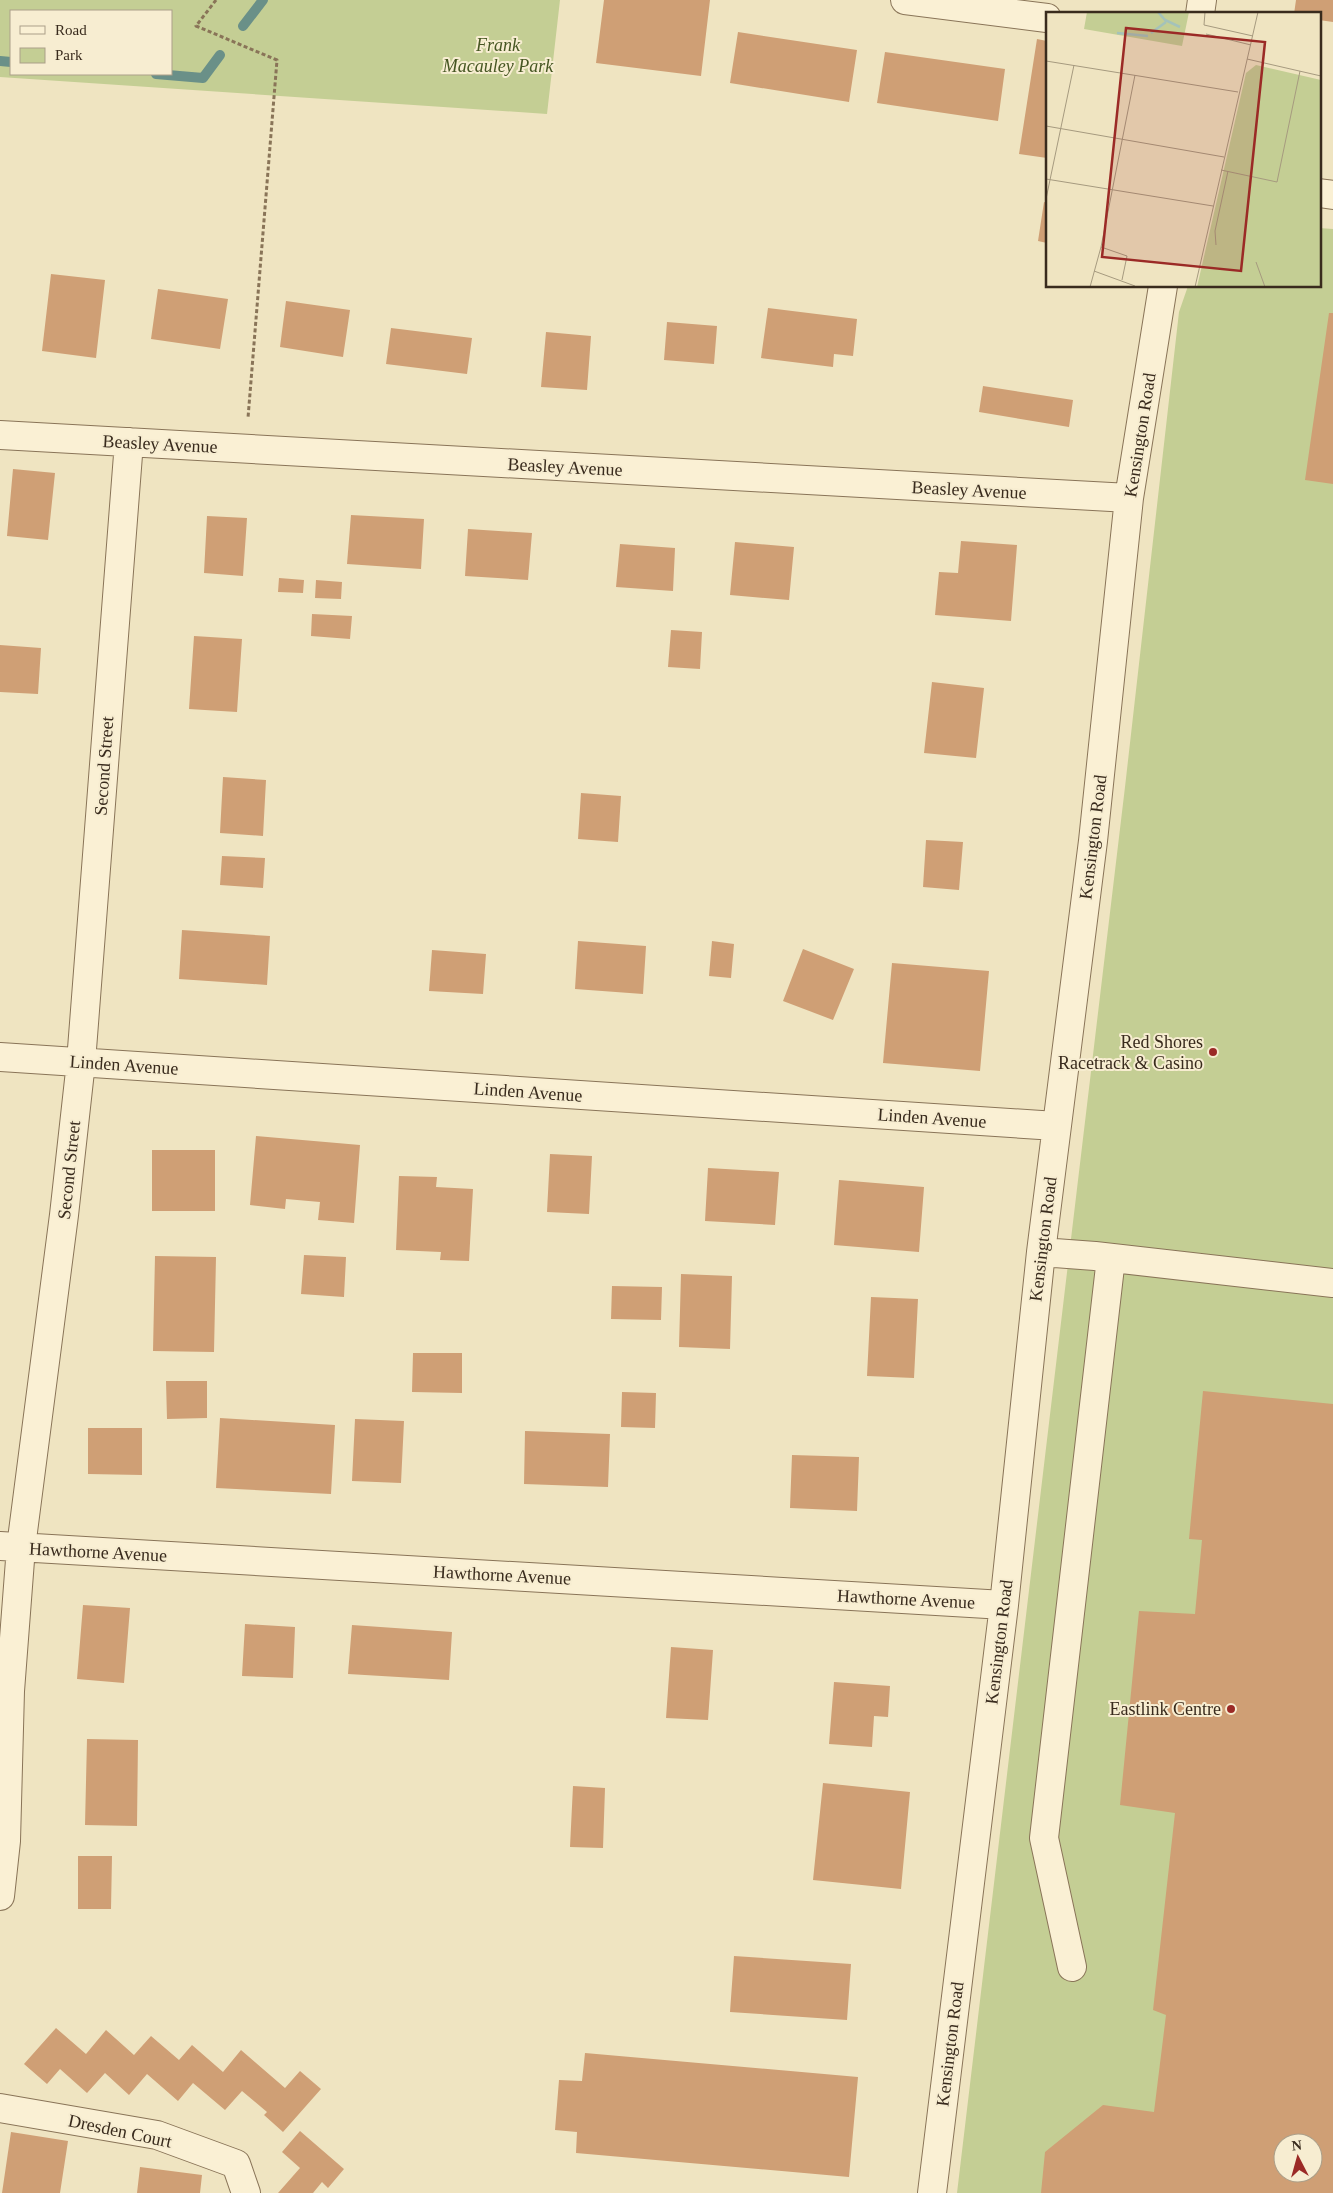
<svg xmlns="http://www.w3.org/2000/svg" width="1333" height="2193" viewBox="0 0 1333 2193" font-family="'Times New Roman',serif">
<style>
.green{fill:#c4ce94;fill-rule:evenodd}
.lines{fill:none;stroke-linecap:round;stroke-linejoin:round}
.stream{stroke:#6a9088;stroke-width:10}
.building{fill:#cf9f75;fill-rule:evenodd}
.minor-casing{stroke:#897458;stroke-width:30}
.path{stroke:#897458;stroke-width:3;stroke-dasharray:4 2.5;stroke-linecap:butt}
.minor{stroke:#faf0d4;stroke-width:28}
.poi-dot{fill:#9b2a26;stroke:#f7edd1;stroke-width:2}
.labels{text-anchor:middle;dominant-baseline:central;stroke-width:4;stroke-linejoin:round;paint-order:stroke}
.park-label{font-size:18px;font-style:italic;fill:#465622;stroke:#f7edd1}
.street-label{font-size:18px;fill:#392b1d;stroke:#f7edd1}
.poi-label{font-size:18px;fill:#392b1d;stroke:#f7edd1;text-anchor:end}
.inset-river{fill:none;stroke:#a4c2ba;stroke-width:2.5}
.inset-road{fill:none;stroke:#a69a7f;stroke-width:1}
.view{fill:#9b2a26;fill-opacity:0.15;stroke:#9b2a26;stroke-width:2.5}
.inset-edge{fill:none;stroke:#392b1d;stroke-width:2.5}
</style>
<rect width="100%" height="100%" fill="#efe4c1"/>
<path class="green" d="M 0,0 L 560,0 L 547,114 L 0,77 ZM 11,11 L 171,11 L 171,74 L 11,74 Z
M 1319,228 L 1333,229 L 1333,2193 L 957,2193 L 1125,787 L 1179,312 L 1188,286 L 1319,286 ZM 1283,2143 L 1313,2143 L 1313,2173 L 1283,2173 Z"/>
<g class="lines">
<path class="stream" d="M 243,26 L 263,0
M 0,61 L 11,62
M 156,74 L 203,78 L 220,55"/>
</g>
<path class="building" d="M 604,0 L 710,0 L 701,76 L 596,63 Z
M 1296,0 L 1333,0 L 1333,22 L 1319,20 L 1319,14 L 1294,14 Z
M 738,32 L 857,50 L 849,102 L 730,83 Z
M 1037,39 L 1047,41 L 1047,158 L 1019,154 Z
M 885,52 L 1005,69 L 998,121 L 877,103 Z
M 1044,202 L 1047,203 L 1047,243 L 1038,241 Z
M 51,274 L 105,280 L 96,358 L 42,351 Z
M 158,289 L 228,299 L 220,349 L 151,339 Z
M 286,301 L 350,310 L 343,357 L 280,347 Z
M 768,308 L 857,319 L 853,356 L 834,354 L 833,367 L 761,358 Z
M 1329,313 L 1333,313 L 1333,484 L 1305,480 Z
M 667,322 L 717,326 L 714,364 L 664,360 Z
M 391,328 L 472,338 L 467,374 L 386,364 Z
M 546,332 L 591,336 L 587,390 L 541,387 Z
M 983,386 L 1073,400 L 1069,427 L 979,412 Z
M 13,469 L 55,473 L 48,540 L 7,536 Z
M 351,515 L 424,519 L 421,569 L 347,564 Z
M 207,516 L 247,518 L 243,576 L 204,573 Z
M 468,529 L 532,533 L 528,580 L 465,576 Z
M 961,541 L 1017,545 L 1011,621 L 935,615 L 939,572 L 958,573 Z
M 735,542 L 794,547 L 789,600 L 730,595 Z
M 620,544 L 675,548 L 673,591 L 616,587 Z
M 279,578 L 304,580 L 303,593 L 278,592 Z
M 316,580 L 342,582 L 341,599 L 315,598 Z
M 312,614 L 352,616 L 350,639 L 311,636 Z
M 671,630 L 702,632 L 700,669 L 668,667 Z
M 194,636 L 242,639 L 237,712 L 189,709 Z
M 0,645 L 41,648 L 38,694 L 0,692 Z
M 932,682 L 984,688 L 976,758 L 924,753 Z
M 223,777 L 266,780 L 263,836 L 220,833 Z
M 581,793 L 621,796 L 618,842 L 578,839 Z
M 926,840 L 963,842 L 959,890 L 923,887 Z
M 222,856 L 265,858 L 263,888 L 220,885 Z
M 182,930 L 270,936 L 267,985 L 179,979 Z
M 578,941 L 646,946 L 643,994 L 575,989 Z
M 712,941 L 734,944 L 731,978 L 709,976 Z
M 803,949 L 854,969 L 833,1020 L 783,1001 Z
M 432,950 L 486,954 L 483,994 L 429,991 Z
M 892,963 L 989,971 L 980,1071 L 883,1063 Z
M 256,1136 L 360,1145 L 354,1223 L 318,1220 L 320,1202 L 286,1199 L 285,1209 L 250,1205 Z
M 152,1150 L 215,1150 L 215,1211 L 152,1211 Z
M 550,1154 L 592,1156 L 589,1214 L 547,1212 Z
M 708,1168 L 779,1172 L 775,1225 L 705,1221 Z
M 399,1176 L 437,1177 L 436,1187 L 473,1189 L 469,1261 L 440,1260 L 441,1252 L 396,1250 Z
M 839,1180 L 924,1187 L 919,1252 L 834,1245 Z
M 304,1255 L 346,1257 L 344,1297 L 301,1294 Z
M 155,1256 L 216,1257 L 214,1352 L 153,1351 Z
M 681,1274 L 732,1276 L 730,1349 L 679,1347 Z
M 612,1286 L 662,1287 L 661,1320 L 611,1319 Z
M 871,1297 L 918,1299 L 914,1378 L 867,1376 Z
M 413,1353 L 462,1353 L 462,1393 L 412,1392 Z
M 166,1381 L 207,1381 L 207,1418 L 167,1419 Z
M 1203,1391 L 1333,1404 L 1333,2193 L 1041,2193 L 1045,2152 L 1103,2105 L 1154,2112 L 1166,2015 L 1153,2010 L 1175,1813 L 1120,1805 L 1139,1611 L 1195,1614 L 1202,1540 L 1189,1539 ZM 1283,2143 L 1313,2143 L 1313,2173 L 1283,2173 Z
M 622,1392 L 656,1393 L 655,1428 L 621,1427 Z
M 220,1418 L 335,1425 L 331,1494 L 216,1488 Z
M 355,1419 L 404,1421 L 401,1483 L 352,1481 Z
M 88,1428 L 142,1428 L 142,1475 L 88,1474 Z
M 525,1431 L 610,1434 L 608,1487 L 524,1484 Z
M 792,1455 L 859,1457 L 857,1511 L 790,1508 Z
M 83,1605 L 130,1608 L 124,1683 L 77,1679 Z
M 245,1624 L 295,1627 L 293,1678 L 242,1676 Z
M 352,1625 L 452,1632 L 449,1680 L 348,1674 Z
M 671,1647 L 713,1650 L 708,1720 L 666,1718 Z
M 834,1682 L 890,1686 L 888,1717 L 874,1716 L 872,1747 L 829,1744 Z
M 87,1739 L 138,1740 L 137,1826 L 85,1825 Z
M 823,1783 L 910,1792 L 901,1889 L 813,1880 Z
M 573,1786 L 605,1788 L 603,1848 L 570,1847 Z
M 78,1856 L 112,1856 L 111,1909 L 78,1909 Z
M 734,1956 L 851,1964 L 847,2020 L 730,2012 Z
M 56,2028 L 86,2054 L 106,2030 L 134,2055 L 151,2036 L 179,2060 L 192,2045 L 223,2072 L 241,2050 L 285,2088 L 300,2071 L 321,2089 L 283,2132 L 264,2115 L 267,2112 L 242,2091 L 225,2110 L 193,2083 L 178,2101 L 147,2074 L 129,2095 L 105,2073 L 87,2093 L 60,2069 L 47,2084 L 24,2064 Z
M 585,2053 L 858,2077 L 849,2177 L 576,2153 L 577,2132 L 555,2130 L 559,2080 L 582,2081 Z
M 300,2131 L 344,2169 L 328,2188 L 322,2182 L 313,2193 L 278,2193 L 300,2168 L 282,2152 Z
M 11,2132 L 68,2141 L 60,2193 L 2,2193 Z
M 140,2167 L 202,2175 L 200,2193 L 137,2193 Z"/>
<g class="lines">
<g class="minor-casing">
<path id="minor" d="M 905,0 L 1047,18
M 1200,14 L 1202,0
M 1319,193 L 1333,195
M 0,435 L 1129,498
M 0,1057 L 1056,1126
M 1041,1252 L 1095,1256 L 1333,1283
M 0,1546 L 1004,1605
M 0,1896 L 6,1841 L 10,1691 L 21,1547 L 64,1215 L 81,1062 L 129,442
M 1072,1967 L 1044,1838 L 1111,1258
M 0,2108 L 157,2135 L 236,2164 L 246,2193
M 932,2193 L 1004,1605 L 1041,1252 L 1093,841 L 1129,498 L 1163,286"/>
</g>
<path class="path" d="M 216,0 L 196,26 L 277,60 L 248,418"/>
<use href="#minor" class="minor"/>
</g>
<g class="poi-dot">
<circle cx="1213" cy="1052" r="5"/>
<circle cx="1231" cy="1709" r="5"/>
</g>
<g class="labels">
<g class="park-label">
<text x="498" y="45">Frank<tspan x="498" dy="21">Macauley Park</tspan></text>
</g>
<g class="street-label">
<text transform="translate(1140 435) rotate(-81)">Kensington Road</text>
<text transform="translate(160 444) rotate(3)">Beasley Avenue</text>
<text transform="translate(565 467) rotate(3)">Beasley Avenue</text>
<text transform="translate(969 490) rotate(3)">Beasley Avenue</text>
<text transform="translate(104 766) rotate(-86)">Second Street</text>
<text transform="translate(1093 837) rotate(-83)">Kensington Road</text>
<text transform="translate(124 1065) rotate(4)">Linden Avenue</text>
<text transform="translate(528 1092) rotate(4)">Linden Avenue</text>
<text transform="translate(932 1118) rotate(4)">Linden Avenue</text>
<text transform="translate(69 1170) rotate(-84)">Second Street</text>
<text transform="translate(1043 1239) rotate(-83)">Kensington Road</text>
<text transform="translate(98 1552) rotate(3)">Hawthorne Avenue</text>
<text transform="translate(502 1575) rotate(3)">Hawthorne Avenue</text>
<text transform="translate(906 1599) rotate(3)">Hawthorne Avenue</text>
<text transform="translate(999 1642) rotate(-83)">Kensington Road</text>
<text transform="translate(950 2044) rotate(-83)">Kensington Road</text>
<text transform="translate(120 2131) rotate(12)">Dresden Court</text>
</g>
<g class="poi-label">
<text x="1203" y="1042">Red Shores<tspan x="1203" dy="21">Racetrack &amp; Casino</tspan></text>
<text x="1221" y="1709">Eastlink Centre</text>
</g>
</g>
<g transform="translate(1046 12)">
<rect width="275" height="275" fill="#efe4c1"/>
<path d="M 41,0 L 143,0 L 136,34 L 38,17 ZM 210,53 L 275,68 L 275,275 L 151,275 L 200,61 Z" fill="#c4ce94"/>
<path class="inset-river" d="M 112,0 L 119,8 L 134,15M 71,21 L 102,24M 105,21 L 120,10"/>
<path class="inset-road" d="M 159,0 L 158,13 L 207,24M 160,22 L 205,33M 201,47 L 275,64M 0,49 L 192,80M 0,114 L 178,145M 175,158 L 231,170 L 254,59M 0,167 L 167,194M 0,187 L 28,53M 170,233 L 169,219 L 182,159M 55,235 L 89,63M 210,250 L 219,275M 48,259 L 89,274M 44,275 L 55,235 L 81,244 L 76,268M 149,275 L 212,0"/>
<path class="view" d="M 80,16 L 219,30 L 195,259 L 56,245 Z"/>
<rect width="275" height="275" class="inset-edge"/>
</g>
<rect x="10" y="10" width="162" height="65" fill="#f7edd1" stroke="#ab9f89"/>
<rect x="20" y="26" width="25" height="8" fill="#faf0d4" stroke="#ab9f89"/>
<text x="55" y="35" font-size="15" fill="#392b1d">Road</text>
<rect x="20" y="48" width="25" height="15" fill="#c4ce94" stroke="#ab9f89"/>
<text x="55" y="60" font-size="15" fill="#392b1d">Park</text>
<g transform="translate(1298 2158) rotate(354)"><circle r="24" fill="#f7edd1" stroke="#ab9f89"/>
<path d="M0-4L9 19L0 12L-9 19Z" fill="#9b2a26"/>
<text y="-8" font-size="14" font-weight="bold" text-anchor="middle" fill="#392b1d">N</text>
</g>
</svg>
